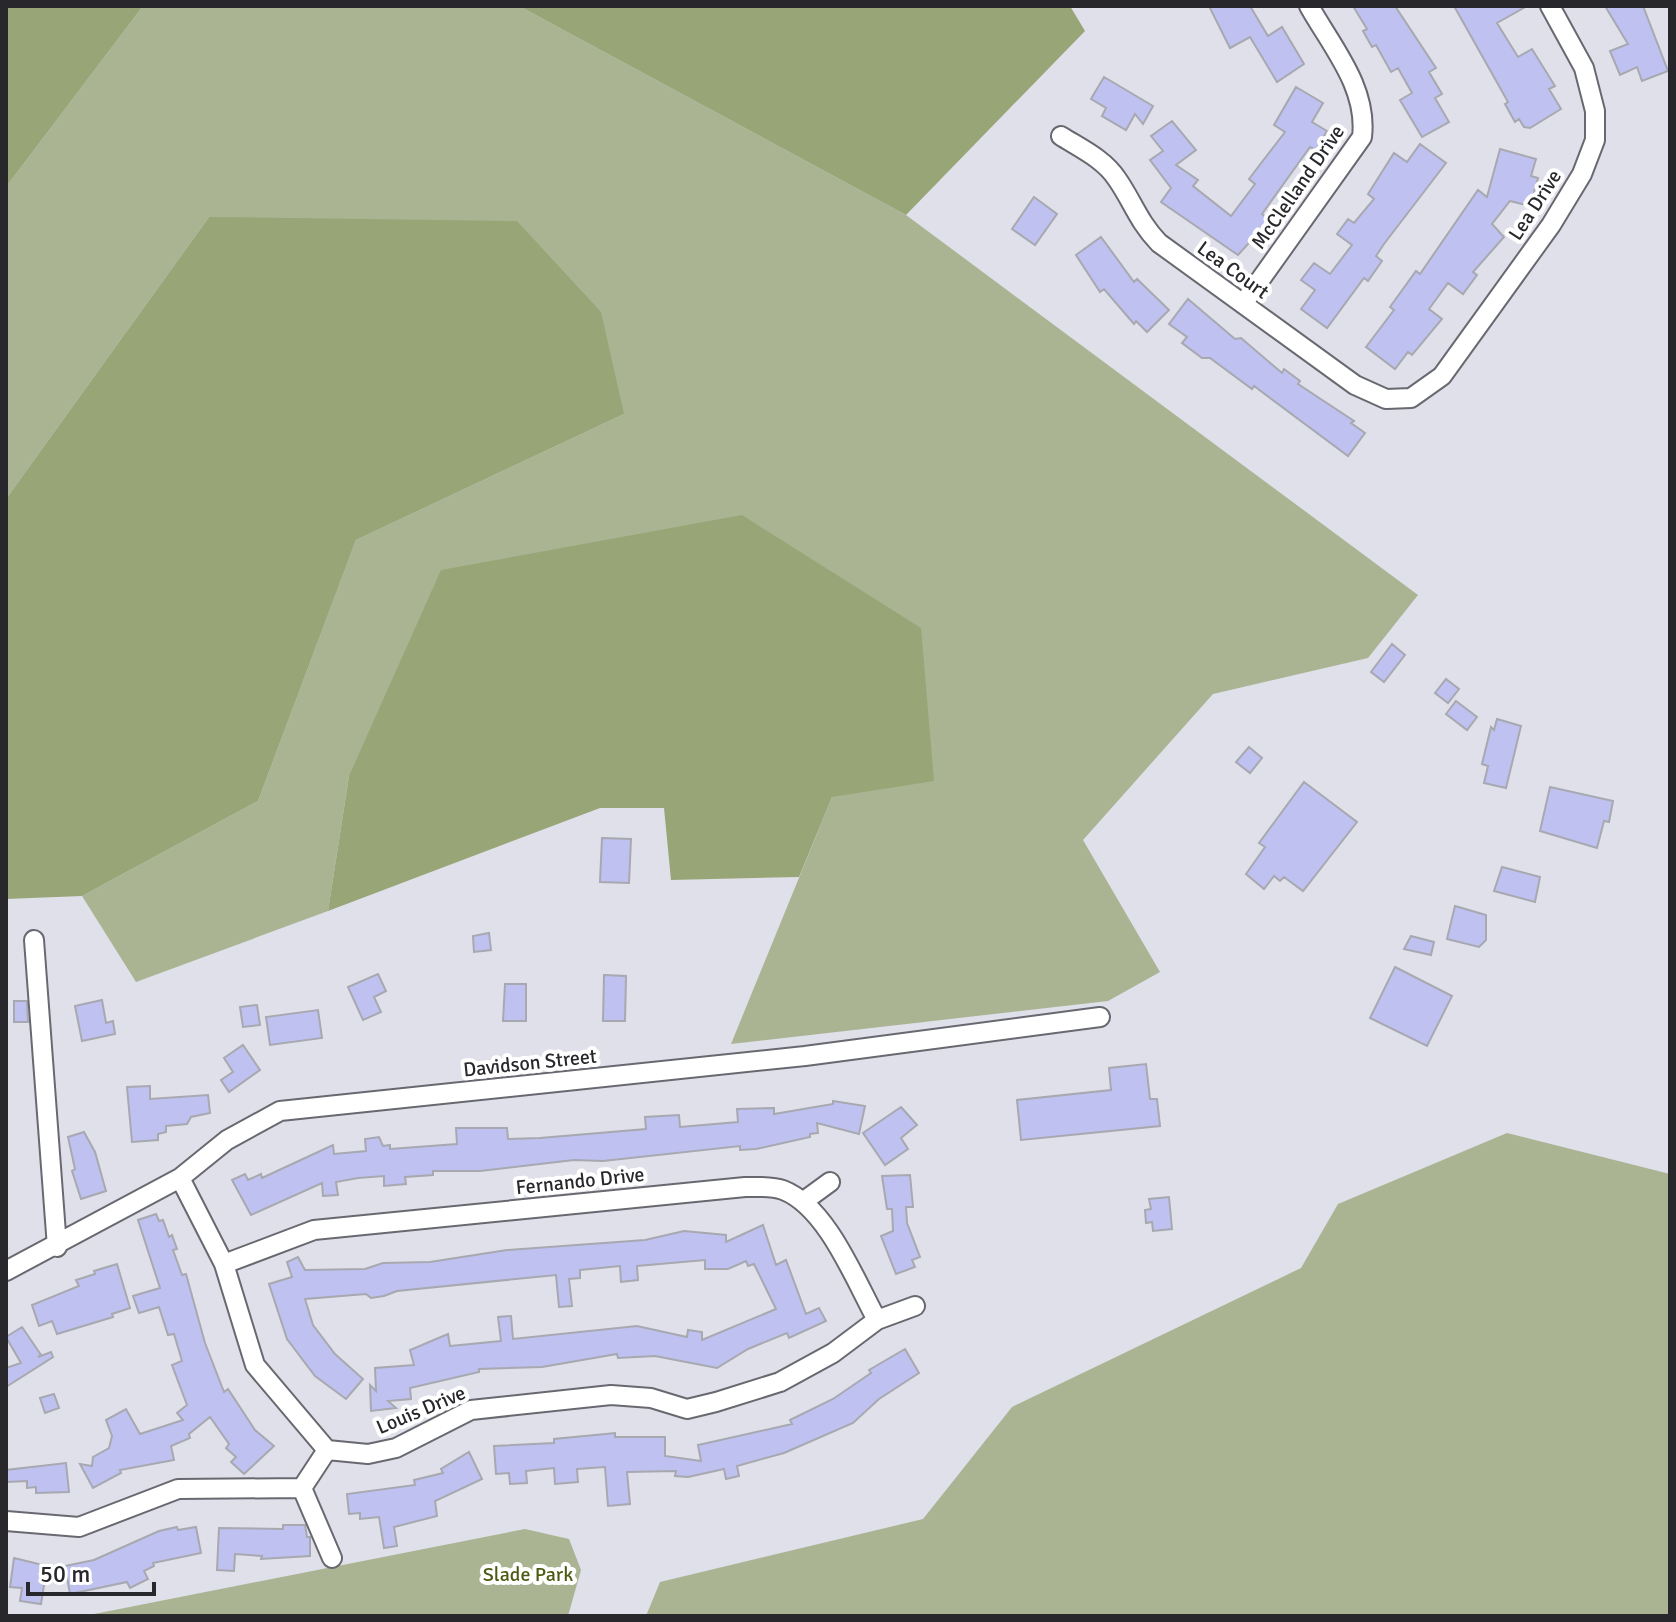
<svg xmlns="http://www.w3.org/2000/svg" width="1676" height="1622" viewBox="0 0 1676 1622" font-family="Signika,sans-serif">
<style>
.green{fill:#aab492}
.forest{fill:#98a577}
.building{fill:#bfc2f1;stroke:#a7a8b0;stroke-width:2}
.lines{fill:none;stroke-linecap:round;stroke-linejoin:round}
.street-casing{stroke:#686970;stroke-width:22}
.street{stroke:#fff;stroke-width:18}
.labels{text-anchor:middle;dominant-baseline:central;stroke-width:8;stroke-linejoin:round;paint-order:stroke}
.street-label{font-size:20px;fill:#28282c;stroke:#fff}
.park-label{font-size:20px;fill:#4c5b13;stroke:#fff}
</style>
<rect width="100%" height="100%" fill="#dfe0e9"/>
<path class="green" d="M 143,6 L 519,6 L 906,215 L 1418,595 L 1368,658 L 1213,694 L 1083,840 L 1160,972 L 1108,1001 L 731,1044 L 832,797 L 349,776 L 328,911 L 136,982 L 82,896 L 258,801 L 356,540 L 624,414 L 209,217 L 6,499 L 6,187 Z
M 1507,1133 L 1670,1174 L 1670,1616 L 646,1616 L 660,1582 L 923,1519 L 1012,1407 L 1301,1268 L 1338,1204 Z
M 525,1529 L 569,1539 L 581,1570 L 568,1616 L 84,1616 Z"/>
<path class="forest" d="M 6,6 L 143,6 L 6,187 Z
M 519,6 L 1070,6 L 1085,31 L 906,215 Z
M 209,217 L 517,221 L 601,312 L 624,414 L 356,540 L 258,801 L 82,896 L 6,899 L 6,499 Z
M 742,515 L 921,628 L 934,781 L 832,797 L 799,877 L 671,880 L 664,808 L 600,808 L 328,911 L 349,776 L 441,570 Z"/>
<path class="building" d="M 1209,6 L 1250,6 L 1268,36 L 1282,27 L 1304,64 L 1277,82 L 1250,37 L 1230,48 Z
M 1353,6 L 1395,6 L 1436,68 L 1429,72 L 1442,94 L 1435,98 L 1449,122 L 1422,137 L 1400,100 L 1412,93 L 1398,68 L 1391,72 L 1376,45 L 1372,47 L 1363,31 L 1367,29 Z
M 1454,6 L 1527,6 L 1497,23 L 1518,57 L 1532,49 L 1555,86 L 1549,89 L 1561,109 L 1530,128 L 1524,127 L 1519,119 L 1515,122 L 1505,104 L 1508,102 Z
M 1605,6 L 1643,6 L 1668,71 L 1642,81 L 1637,67 L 1620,75 L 1610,51 L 1628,44 Z
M 1104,77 L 1153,106 L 1143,124 L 1135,114 L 1126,130 L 1102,116 L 1106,108 L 1091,99 Z
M 1296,87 L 1323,103 L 1312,122 L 1327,131 L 1316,150 L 1310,147 L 1262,214 L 1270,220 L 1238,255 L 1161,202 L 1171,188 L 1150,160 L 1163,151 L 1151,136 L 1172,121 L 1196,150 L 1176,165 L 1198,180 L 1193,186 L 1231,216 L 1255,184 L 1249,179 L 1285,132 L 1274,125 Z
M 1420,144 L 1446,163 L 1384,244 L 1376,256 L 1382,261 L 1368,281 L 1364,278 L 1327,328 L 1301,309 L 1315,290 L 1301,280 L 1314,263 L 1330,274 L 1352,245 L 1337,234 L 1348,219 L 1354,223 L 1374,199 L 1368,194 L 1394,153 L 1407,162 Z
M 1500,149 L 1536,159 L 1531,176 L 1538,178 L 1532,200 L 1527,199 L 1526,205 L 1510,201 L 1492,224 L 1504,237 L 1473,272 L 1477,275 L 1463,294 L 1448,283 L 1429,309 L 1442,319 L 1412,355 L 1408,352 L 1395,369 L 1366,347 L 1394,310 L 1390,307 L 1416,271 L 1420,274 L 1478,190 L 1487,197 Z
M 1034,197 L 1057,214 L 1035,245 L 1012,229 Z
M 1101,237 L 1134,282 L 1137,279 L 1169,310 L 1147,332 L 1136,321 L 1134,324 L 1104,289 L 1100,292 L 1076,255 Z
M 1188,299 L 1235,339 L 1241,338 L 1282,373 L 1284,369 L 1300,381 L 1298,384 L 1354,421 L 1351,423 L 1365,433 L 1348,456 L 1254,386 L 1252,389 L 1210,358 L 1202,358 L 1182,343 L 1187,337 L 1169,324 Z
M 1392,644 L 1405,655 L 1384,682 L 1371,672 Z
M 1446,679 L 1459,689 L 1448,703 L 1435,693 Z
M 1456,701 L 1477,717 L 1467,730 L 1446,714 Z
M 1497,719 L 1521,726 L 1506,788 L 1484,783 L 1488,766 L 1482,764 L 1491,727 L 1494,730 Z
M 1249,747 L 1262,758 L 1250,773 L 1236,762 Z
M 1304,782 L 1357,822 L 1303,891 L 1284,877 L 1280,881 L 1274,876 L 1264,889 L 1246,874 L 1265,847 L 1259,843 Z
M 1550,787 L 1613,801 L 1609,822 L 1604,821 L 1597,848 L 1540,831 Z
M 602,838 L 631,839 L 629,883 L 600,882 Z
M 1502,867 L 1540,877 L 1535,902 L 1494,891 Z
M 1455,906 L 1486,915 L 1486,940 L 1479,947 L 1447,939 Z
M 489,933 L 491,950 L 474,952 L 473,936 Z
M 1411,936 L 1434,942 L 1431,955 L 1404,949 Z
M 1395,967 L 1452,996 L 1427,1046 L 1370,1018 Z
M 378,974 L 386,991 L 374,997 L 381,1012 L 363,1020 L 348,987 Z
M 604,975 L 626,976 L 625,1021 L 603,1021 Z
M 505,984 L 526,984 L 526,1021 L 503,1021 Z
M 102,1000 L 106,1023 L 113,1021 L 115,1034 L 82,1041 L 75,1006 Z
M 14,1001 L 27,1001 L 28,1022 L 14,1022 Z
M 257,1005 L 260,1025 L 243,1027 L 240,1007 Z
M 318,1010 L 322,1038 L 270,1045 L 266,1017 Z
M 243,1045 L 260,1070 L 229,1092 L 221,1080 L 233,1072 L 224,1058 Z
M 1146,1064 L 1150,1099 L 1157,1099 L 1160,1126 L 1021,1140 L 1017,1100 L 1111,1090 L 1109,1068 Z
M 150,1086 L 150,1099 L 208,1095 L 210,1113 L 191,1117 L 187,1124 L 166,1126 L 166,1132 L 158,1134 L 158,1140 L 132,1142 L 127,1087 Z
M 833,1101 L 865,1106 L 859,1134 L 817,1123 L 818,1133 L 810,1134 L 810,1137 L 756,1149 L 740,1150 L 740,1146 L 603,1161 L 574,1160 L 480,1171 L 433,1171 L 433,1175 L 405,1177 L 406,1184 L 384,1186 L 384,1176 L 358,1178 L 336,1182 L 338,1195 L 323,1196 L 322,1183 L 251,1215 L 232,1180 L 245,1174 L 248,1180 L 261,1174 L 262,1178 L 333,1145 L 334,1154 L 366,1151 L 365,1139 L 379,1137 L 383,1146 L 390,1145 L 390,1149 L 457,1144 L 456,1128 L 507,1128 L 508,1139 L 540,1138 L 646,1129 L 645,1117 L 679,1115 L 680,1127 L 738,1122 L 737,1109 L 774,1108 L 774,1114 L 833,1104 Z
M 901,1107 L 917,1125 L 901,1138 L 908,1149 L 885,1165 L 863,1133 Z
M 84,1132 L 95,1152 L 106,1191 L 81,1199 L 72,1171 L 75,1169 L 68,1137 Z
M 910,1175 L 913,1207 L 906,1207 L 907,1223 L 920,1257 L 912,1260 L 915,1267 L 896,1274 L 881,1236 L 893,1231 L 892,1209 L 887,1209 L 882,1176 Z
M 1169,1197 L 1172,1229 L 1153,1231 L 1152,1222 L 1146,1223 L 1145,1210 L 1151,1209 L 1149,1199 Z
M 156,1214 L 159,1221 L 163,1220 L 169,1237 L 172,1235 L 177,1249 L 173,1250 L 182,1275 L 186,1274 L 205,1343 L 224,1392 L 228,1389 L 255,1430 L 274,1446 L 244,1474 L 231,1462 L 236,1457 L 226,1448 L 229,1444 L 210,1417 L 189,1434 L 190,1438 L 171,1446 L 174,1460 L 120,1470 L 121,1473 L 93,1488 L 80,1464 L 92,1466 L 93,1457 L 109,1448 L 112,1436 L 106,1420 L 126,1409 L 140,1434 L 183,1420 L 177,1413 L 187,1405 L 172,1365 L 182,1361 L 174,1334 L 168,1335 L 159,1307 L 139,1313 L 133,1296 L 160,1288 L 138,1220 Z
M 763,1225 L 776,1265 L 786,1260 L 806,1314 L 819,1308 L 826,1321 L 789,1338 L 787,1333 L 748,1349 L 717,1368 L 655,1356 L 618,1358 L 617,1354 L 542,1367 L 479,1369 L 479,1372 L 410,1388 L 411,1399 L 388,1401 L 396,1408 L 371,1411 L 370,1385 L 376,1391 L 375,1368 L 414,1365 L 410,1350 L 448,1334 L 450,1346 L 501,1341 L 498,1317 L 511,1316 L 513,1339 L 637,1326 L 687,1337 L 688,1330 L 702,1332 L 702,1340 L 776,1309 L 754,1264 L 748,1266 L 746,1261 L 728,1269 L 705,1269 L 705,1260 L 637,1266 L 638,1280 L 621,1282 L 620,1266 L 580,1270 L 580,1278 L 569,1279 L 572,1306 L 559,1307 L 556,1275 L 397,1291 L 384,1296 L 371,1298 L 366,1294 L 305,1299 L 313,1325 L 335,1354 L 363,1379 L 346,1399 L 315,1376 L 287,1339 L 269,1284 L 292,1277 L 287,1262 L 298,1257 L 305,1270 L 365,1269 L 383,1263 L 430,1262 L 507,1250 L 645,1240 L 684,1231 L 726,1235 L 726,1242 Z
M 117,1264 L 130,1308 L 112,1314 L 113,1317 L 57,1334 L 52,1321 L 39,1326 L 32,1305 L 79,1286 L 76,1280 L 95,1274 L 94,1271 Z
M 22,1327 L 41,1355 L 38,1357 L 51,1352 L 53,1357 L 6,1387 L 6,1368 L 21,1363 L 6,1337 Z
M 905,1349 L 919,1373 L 879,1399 L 853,1423 L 784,1453 L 737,1466 L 739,1476 L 726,1479 L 724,1469 L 688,1477 L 675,1476 L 676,1471 L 627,1472 L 630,1504 L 608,1506 L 605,1467 L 577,1469 L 578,1482 L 555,1484 L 554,1468 L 526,1471 L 527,1483 L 510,1484 L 509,1473 L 496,1474 L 494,1446 L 554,1443 L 554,1439 L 615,1433 L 615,1437 L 665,1437 L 665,1456 L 701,1461 L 698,1445 L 792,1424 L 790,1420 L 833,1399 L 871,1373 L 869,1370 Z
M 54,1394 L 59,1408 L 45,1413 L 40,1398 Z
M 469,1452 L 482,1479 L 435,1501 L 437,1516 L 394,1527 L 397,1546 L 384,1548 L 379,1517 L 360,1519 L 360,1513 L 349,1514 L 347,1494 L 415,1485 L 414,1480 L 443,1473 L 441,1469 Z
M 66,1463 L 69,1492 L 36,1493 L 36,1487 L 27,1488 L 27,1481 L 6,1482 L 6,1470 Z
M 283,1525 L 305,1525 L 307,1537 L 310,1537 L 310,1556 L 261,1559 L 262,1556 L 235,1554 L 234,1571 L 217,1570 L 219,1528 L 283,1529 Z
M 177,1527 L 178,1530 L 196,1527 L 201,1553 L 153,1563 L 154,1566 L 144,1571 L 148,1579 L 130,1588 L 127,1582 L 70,1594 L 65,1566 L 94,1560 L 159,1531 Z
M 14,1558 L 47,1566 L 41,1604 L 20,1601 L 22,1588 L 10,1587 Z"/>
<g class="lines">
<g class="street-casing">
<path id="street" d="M 1061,136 C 1080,148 1104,159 1117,179 C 1133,202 1138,221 1159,243 L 1355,385 L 1386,399 L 1411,398 L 1442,376 L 1551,225 L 1582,174 L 1595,140 L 1595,111 L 1584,68 L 1550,6
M 1243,304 L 1362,137 C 1368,88 1332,47 1309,6
M 34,940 L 57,1247
M 180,1178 L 224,1264 L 255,1365 L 327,1450 L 368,1454 L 396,1448 L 471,1410 L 611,1395 L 651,1398 L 687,1409 L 716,1402 L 780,1382 L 833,1353 L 877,1320 L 915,1306
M 804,1201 L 830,1182
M 224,1264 L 314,1230 L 745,1187 C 757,1187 772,1186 783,1190 C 827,1207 855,1280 877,1320
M 6,1271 L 180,1178 L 227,1140 L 280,1111 L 805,1056 L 1100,1017
M 302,1488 L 332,1558
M 6,1521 L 79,1527 L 178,1489 L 302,1488 L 327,1450"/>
</g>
<use href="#street" class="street"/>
</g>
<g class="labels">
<g class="street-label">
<text transform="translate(1298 187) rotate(-55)">McClelland Drive</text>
<text transform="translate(1535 205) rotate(-57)">Lea Drive</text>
<text transform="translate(1233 270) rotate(36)">Lea Court</text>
<text transform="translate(530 1063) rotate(-6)">Davidson Street</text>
<text transform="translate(580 1181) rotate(-6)">Fernando Drive</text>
<text transform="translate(421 1410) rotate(-23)">Louis Drive</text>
</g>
<g class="park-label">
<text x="528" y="1574">Slade Park</text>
</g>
</g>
<rect width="1676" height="1622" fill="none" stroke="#28282c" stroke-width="16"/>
<path d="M28 1582v12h126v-12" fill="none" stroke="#28282c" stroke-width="4"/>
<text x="40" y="1582" font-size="24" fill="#28282c" stroke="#ffffff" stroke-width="6" paint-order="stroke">50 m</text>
</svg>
